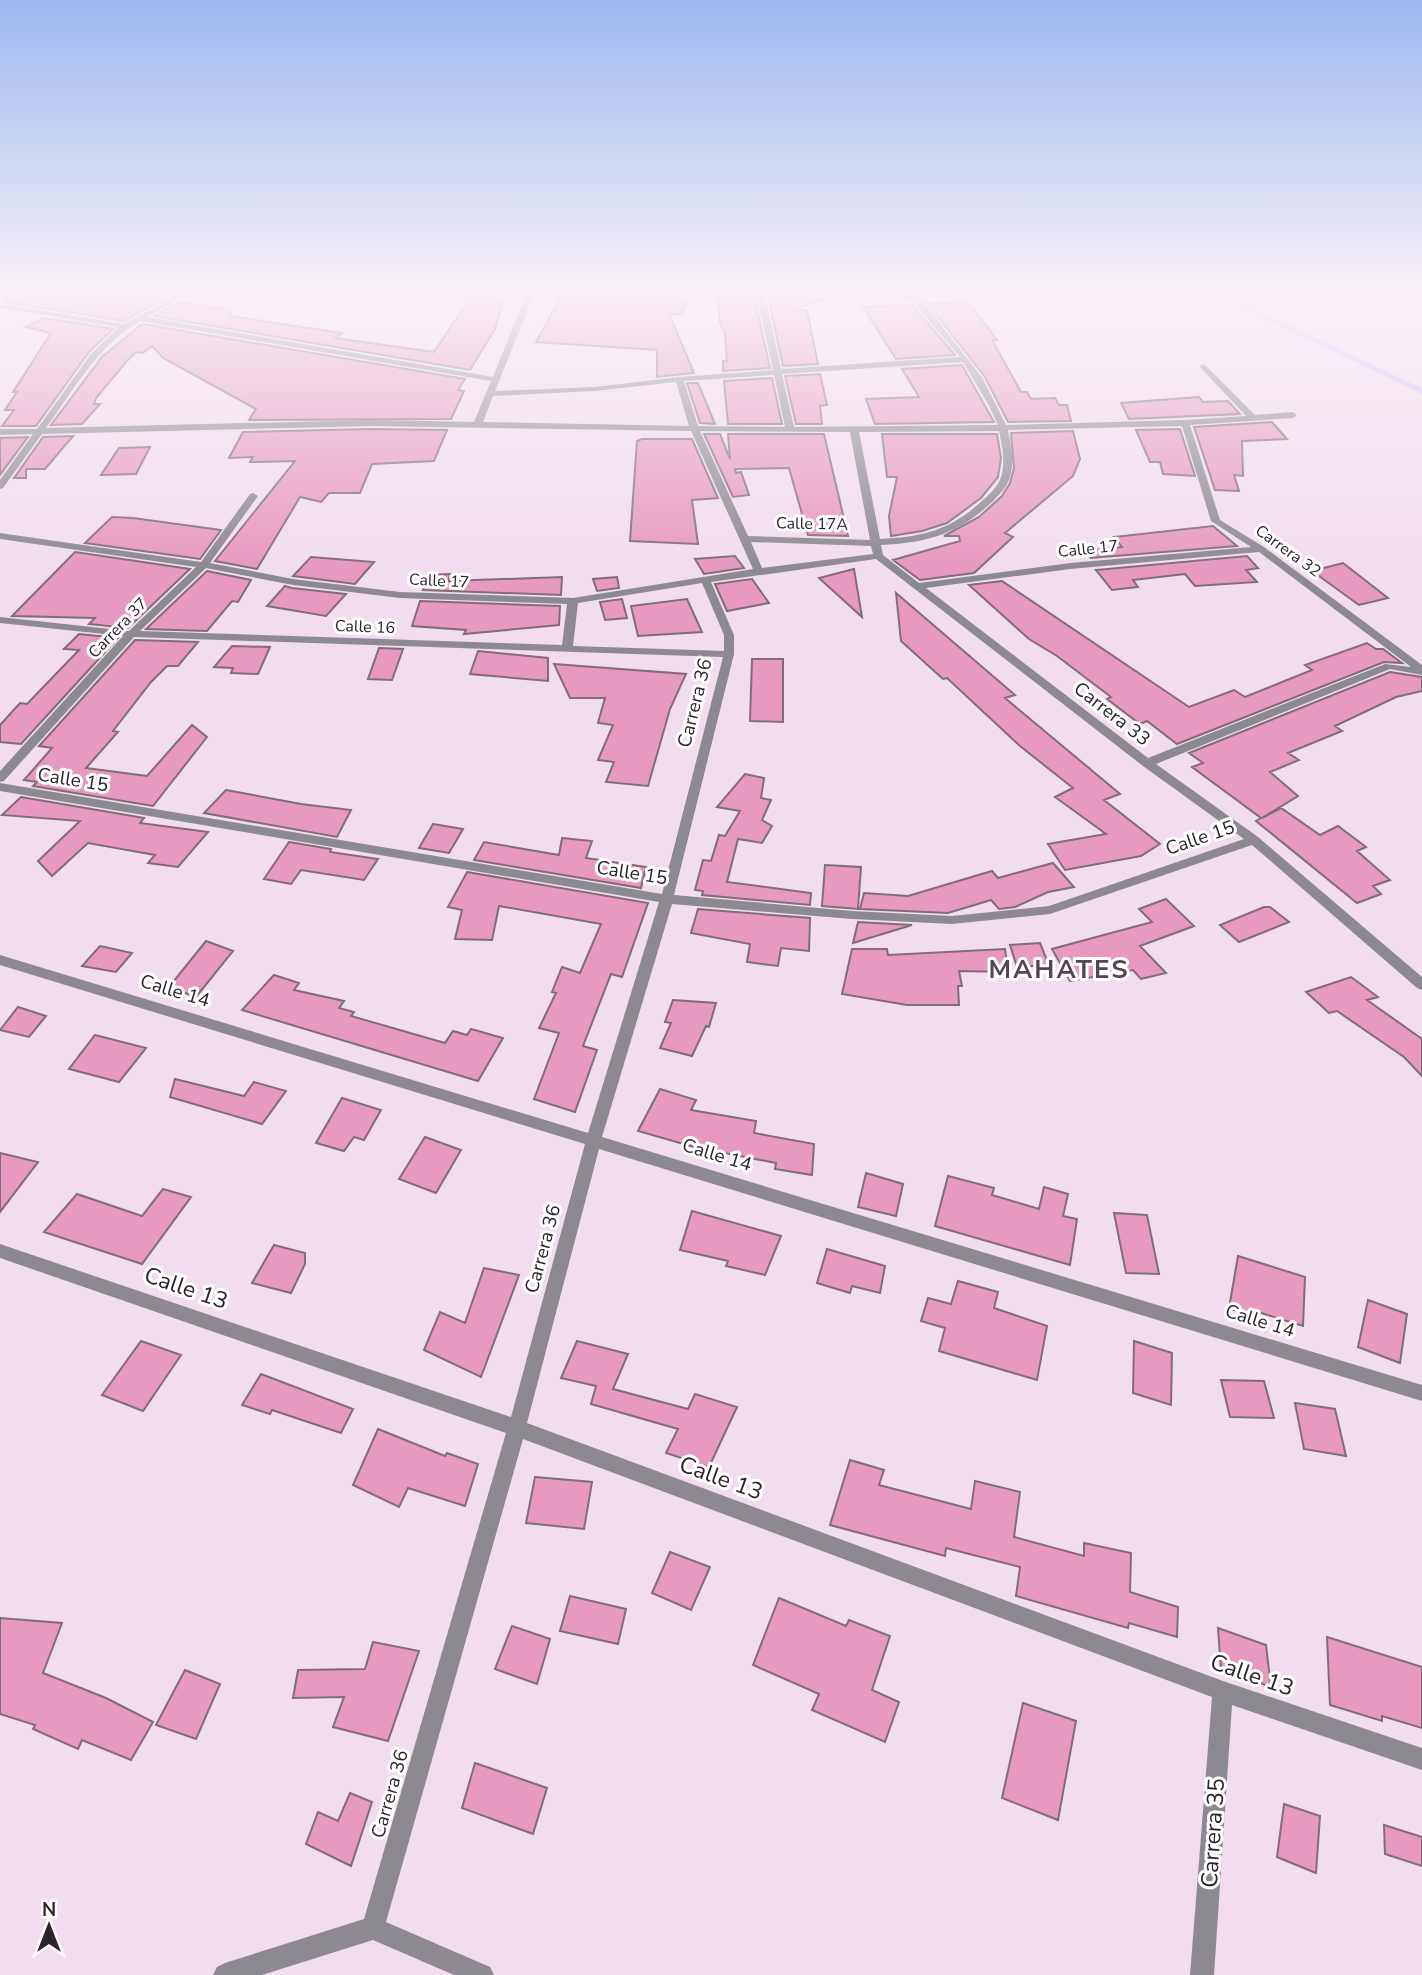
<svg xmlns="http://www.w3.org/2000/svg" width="1422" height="1975" viewBox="0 0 1422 1975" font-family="'Nunito Sans',sans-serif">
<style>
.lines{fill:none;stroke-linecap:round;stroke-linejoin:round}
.stream{stroke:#c8c0fc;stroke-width:5}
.building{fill:#e799bf;stroke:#826c76;stroke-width:2}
.street{fill:#8d8991;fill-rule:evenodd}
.labels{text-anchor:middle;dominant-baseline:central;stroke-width:6;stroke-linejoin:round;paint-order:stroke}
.far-street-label{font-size:16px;fill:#2b242a;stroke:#fff}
.street-label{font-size:19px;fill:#2b242a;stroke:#fff}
.near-street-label{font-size:23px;fill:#2b242a;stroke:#fff}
.district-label{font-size:26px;font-weight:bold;letter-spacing:2px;fill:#554553;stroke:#fff}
</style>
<rect width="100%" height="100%" fill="#f1ddee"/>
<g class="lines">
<path class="stream" d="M 1213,292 L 1422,391"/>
</g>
<path class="building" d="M 5,292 L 125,292 L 164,299 L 124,321 L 4,302 Z
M 474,292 L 506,292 L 495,329 L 470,370 L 155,316 L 180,302 L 230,310 L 230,316 L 342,333 L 335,338 L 434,352 Z
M 564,292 L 691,292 L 682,314 L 669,314 L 694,373 L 657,377 L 657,350 L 536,342 Z
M 717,292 L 753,292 L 770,368 L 723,371 L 723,361 L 727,361 L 725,333 L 720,323 Z
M 767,292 L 833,292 L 834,295 L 791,311 L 807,310 L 818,364 L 783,366 Z
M 968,302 L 997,340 L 992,340 L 1021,392 L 1027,392 L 1031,399 L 1055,398 L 1059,405 L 1067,405 L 1071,421 L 1008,422 L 985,377 L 928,304 Z
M 912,305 L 955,355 L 896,359 L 863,307 Z
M 44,318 L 113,329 L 89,352 L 36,426 L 2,426 L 14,410 L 5,410 L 17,392 L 13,392 L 51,333 L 26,327 Z
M 142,324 L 465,379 L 458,390 L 464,391 L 451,419 L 249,420 L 256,409 L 163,358 L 152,346 L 143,353 L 136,352 L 127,361 L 96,398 L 94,404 L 100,404 L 82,424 L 51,425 L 102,357 Z
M 962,365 L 994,422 L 875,424 L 866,399 L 919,397 L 902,369 Z
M 820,374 L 827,405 L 820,406 L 822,424 L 796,424 L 785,376 Z
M 772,378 L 782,424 L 728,424 L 724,381 Z
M 687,383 L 698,383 L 715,424 L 700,423 Z
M 1199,397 L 1203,402 L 1228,401 L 1240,414 L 1129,419 L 1121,403 Z
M 1272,422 L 1287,439 L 1242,441 L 1243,476 L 1234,475 L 1239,491 L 1215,490 L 1194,427 Z
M 371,429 L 447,430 L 434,461 L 372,464 L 360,493 L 329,493 L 321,502 L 300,497 L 257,569 L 215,561 L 295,461 L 250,462 L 253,457 L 229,458 L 243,432 Z
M 1180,429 L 1195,476 L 1163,474 L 1160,462 L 1150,462 L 1136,430 Z
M 1073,431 L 1080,459 L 1073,476 L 1005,533 L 1013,537 L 974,573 L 920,580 L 893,560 L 960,541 L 959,536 L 944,536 L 979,517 L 1002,496 L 1010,483 L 1014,468 L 1011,433 Z
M 704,434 L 720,434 L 730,459 L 728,434 L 824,434 L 848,536 L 808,535 L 789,468 L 735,469 L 736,473 L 741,472 L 749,495 L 733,497 Z
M 882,434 L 997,434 L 1001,458 L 998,477 L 981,498 L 947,523 L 922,531 L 891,536 L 889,516 L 897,477 L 887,477 Z
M 73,436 L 45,469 L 26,469 L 26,478 L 14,478 L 43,437 Z
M 28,437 L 0,475 L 0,438 Z
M 642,439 L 692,439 L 718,498 L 692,500 L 698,544 L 630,541 L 637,441 Z
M 150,447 L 136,474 L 101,475 L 119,448 Z
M 112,517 L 133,518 L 221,530 L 200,559 L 85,543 Z
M 1213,526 L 1237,546 L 1091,558 L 1085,551 L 1122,547 L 1114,537 Z
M 75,552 L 190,569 L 128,628 L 89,624 L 95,618 L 12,616 Z
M 735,556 L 744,568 L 704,574 L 695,559 Z
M 1247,556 L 1258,568 L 1246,570 L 1257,582 L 1195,586 L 1185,574 L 1133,580 L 1138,587 L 1112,590 L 1096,570 Z
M 311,557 L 374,562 L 355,584 L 293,576 Z
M 1343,563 L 1388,598 L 1359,605 L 1312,571 Z
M 854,569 L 862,617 L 819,578 Z
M 207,571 L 251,580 L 238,602 L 232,601 L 207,631 L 146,629 Z
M 450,574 L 448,581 L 562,577 L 561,595 L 423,590 L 427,575 Z
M 617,577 L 619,588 L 597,591 L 593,579 Z
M 752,579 L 769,603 L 727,611 L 715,584 Z
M 1002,581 L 1189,707 L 1234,690 L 1245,697 L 1312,670 L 1305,665 L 1367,643 L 1376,649 L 1383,649 L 1402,663 L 1384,662 L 1177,744 L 1147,721 L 1140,724 L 1107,699 L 1111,697 L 1057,656 L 1029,639 L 969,585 Z
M 285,586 L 292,588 L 346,594 L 326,616 L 267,606 Z
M 896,593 L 1015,695 L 1005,698 L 1120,794 L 1104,800 L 1160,844 L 1141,856 L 1065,870 L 1048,844 L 1106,834 L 1055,797 L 1073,788 L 1020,746 L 947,678 L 943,679 L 901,641 Z
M 622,599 L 627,618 L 605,620 L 600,602 Z
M 687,599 L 702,632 L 638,636 L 631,606 Z
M 420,601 L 560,606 L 559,625 L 464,634 L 466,630 L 412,626 Z
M 79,634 L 118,638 L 21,744 L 0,742 L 0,725 L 20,703 L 27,704 L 79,650 L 64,649 Z
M 135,640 L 198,642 L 178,666 L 167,666 L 151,682 L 113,731 L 118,732 L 86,768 L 147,776 L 192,725 L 207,737 L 153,806 L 33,786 L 37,782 L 24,780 L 52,748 L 39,746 Z
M 232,646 L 270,647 L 258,674 L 231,673 L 233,668 L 214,667 Z
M 379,648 L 403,649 L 392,680 L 368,679 Z
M 478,651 L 548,658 L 548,681 L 470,674 Z
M 752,659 L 783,659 L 783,722 L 750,721 Z
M 554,664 L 686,674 L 670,709 L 648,786 L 606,782 L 614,762 L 598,760 L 613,725 L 598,723 L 605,698 L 570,698 Z
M 1390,672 L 1422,677 L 1422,691 L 1396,697 L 1335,726 L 1342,731 L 1288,753 L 1299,760 L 1270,772 L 1298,796 L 1262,818 L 1281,808 L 1320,835 L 1338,826 L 1366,847 L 1357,851 L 1390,880 L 1373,886 L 1381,894 L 1357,903 L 1256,821 L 1261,818 L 1192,767 L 1203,763 L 1189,753 Z
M 745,774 L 764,778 L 761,798 L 771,800 L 762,820 L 772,826 L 762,843 L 738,839 L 727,882 L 811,893 L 810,905 L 702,895 L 703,891 L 695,890 L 703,860 L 711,861 L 719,835 L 725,836 L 740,811 L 717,807 Z
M 226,790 L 301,804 L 351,810 L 337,837 L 204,813 Z
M 21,797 L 144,818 L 140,823 L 208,832 L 178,867 L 148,863 L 155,855 L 88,843 L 52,876 L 38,861 L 80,821 L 2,815 Z
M 433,824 L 463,829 L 449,853 L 419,848 Z
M 562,838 L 592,841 L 586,858 L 646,867 L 641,888 L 474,860 L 484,842 L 559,855 Z
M 289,842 L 331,849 L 330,852 L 378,859 L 364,880 L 301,870 L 291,884 L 264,879 Z
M 1053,863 L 1074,887 L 1048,892 L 1015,907 L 999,909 L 991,900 L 948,913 L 860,909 L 864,893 L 908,896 L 992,871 L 998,878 Z
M 825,865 L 861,867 L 858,909 L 822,906 Z
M 467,872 L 648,903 L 622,977 L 611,974 L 583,1046 L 597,1050 L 575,1112 L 534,1099 L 559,1033 L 539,1028 L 556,993 L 552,992 L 562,967 L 580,973 L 601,924 L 499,906 L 492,940 L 455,939 L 462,910 L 448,907 Z
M 1166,899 L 1194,926 L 1140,946 L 1166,973 L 1141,979 L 1133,970 L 1070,981 L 1052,949 L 1152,922 L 1139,909 Z
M 1264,907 L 1270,907 L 1289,922 L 1239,942 L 1220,925 Z
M 698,909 L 810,918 L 809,951 L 781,948 L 778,966 L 747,962 L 750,944 L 691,933 Z
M 858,922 L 912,925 L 853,943 Z
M 206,941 L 233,951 L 196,997 L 169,987 Z
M 1040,943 L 1049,965 L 1017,967 L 1010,945 Z
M 100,946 L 132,953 L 116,972 L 82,966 Z
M 852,949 L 887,949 L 888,955 L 1005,949 L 1008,972 L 959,971 L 962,986 L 958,986 L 959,1005 L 907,1005 L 842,994 Z
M 274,975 L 299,983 L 294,990 L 344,1001 L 339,1008 L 354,1012 L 351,1016 L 445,1043 L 453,1031 L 467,1035 L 471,1029 L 503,1038 L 478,1081 L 242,1010 Z
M 1351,977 L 1378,997 L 1367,1000 L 1422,1039 L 1422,1076 L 1404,1057 L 1337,1011 L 1329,1013 L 1306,992 Z
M 673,1000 L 716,1003 L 709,1027 L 706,1026 L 692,1056 L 660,1048 L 671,1023 L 665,1022 Z
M 18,1007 L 46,1016 L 29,1037 L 0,1030 Z
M 95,1035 L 146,1048 L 119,1082 L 69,1069 Z
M 175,1079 L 244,1096 L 254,1082 L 286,1091 L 262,1124 L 170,1097 Z
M 660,1089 L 696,1100 L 691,1110 L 756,1121 L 754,1133 L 814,1144 L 812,1175 L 775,1169 L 776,1163 L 694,1147 L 638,1131 Z
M 342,1098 L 381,1110 L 364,1140 L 354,1137 L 344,1151 L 316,1143 Z
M 425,1137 L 461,1150 L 436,1193 L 399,1179 Z
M 0,1153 L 38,1162 L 0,1212 Z
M 866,1173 L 903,1184 L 896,1216 L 858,1207 Z
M 948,1176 L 994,1188 L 992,1195 L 1039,1209 L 1044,1187 L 1068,1194 L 1063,1216 L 1077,1219 L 1070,1265 L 935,1226 Z
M 163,1189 L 191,1197 L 142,1264 L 44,1232 L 77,1194 L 142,1216 Z
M 692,1211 L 781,1236 L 765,1275 L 726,1266 L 728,1261 L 680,1250 Z
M 1114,1213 L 1147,1215 L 1159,1274 L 1126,1273 Z
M 274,1245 L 305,1253 L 305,1264 L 291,1293 L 252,1283 Z
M 827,1249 L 885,1266 L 880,1293 L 852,1286 L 850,1293 L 817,1283 Z
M 1238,1256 L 1305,1277 L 1303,1326 L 1258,1312 L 1256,1318 L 1229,1308 Z
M 484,1268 L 519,1275 L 481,1377 L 424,1350 L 440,1312 L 465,1323 Z
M 958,1281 L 998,1292 L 994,1308 L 1047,1326 L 1037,1380 L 939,1351 L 945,1328 L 921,1321 L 928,1298 L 951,1304 Z
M 1368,1300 L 1407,1314 L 1400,1363 L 1358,1347 Z
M 141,1341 L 181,1355 L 143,1411 L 102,1395 Z
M 577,1341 L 628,1354 L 613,1389 L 688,1409 L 695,1394 L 737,1407 L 709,1467 L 666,1453 L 678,1429 L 591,1404 L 596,1386 L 561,1378 Z
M 1134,1341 L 1172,1353 L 1171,1405 L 1133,1393 Z
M 261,1374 L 353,1409 L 341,1433 L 272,1410 L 270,1414 L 242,1405 Z
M 1221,1380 L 1264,1381 L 1274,1418 L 1230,1417 Z
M 1295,1403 L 1335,1409 L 1346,1456 L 1304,1449 Z
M 378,1429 L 445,1456 L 447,1453 L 478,1464 L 465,1506 L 408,1488 L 399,1507 L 353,1485 Z
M 850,1460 L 884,1470 L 879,1485 L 971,1509 L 975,1481 L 1020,1492 L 1014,1537 L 1084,1556 L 1084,1543 L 1131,1553 L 1130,1592 L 1178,1607 L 1177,1637 L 1129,1623 L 1128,1628 L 1016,1596 L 1020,1567 L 946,1548 L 945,1556 L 830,1525 Z
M 535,1477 L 592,1482 L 584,1529 L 526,1523 Z
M 670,1552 L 710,1567 L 691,1610 L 652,1593 Z
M 570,1596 L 626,1609 L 618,1644 L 560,1631 Z
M 779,1598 L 846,1626 L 849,1620 L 890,1636 L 872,1690 L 899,1702 L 885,1742 L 812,1710 L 819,1694 L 753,1665 Z
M 0,1618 L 62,1623 L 43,1673 L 106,1698 L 153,1722 L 131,1760 L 82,1740 L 78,1749 L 33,1729 L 35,1725 L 0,1714 Z
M 512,1626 L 550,1639 L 537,1684 L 495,1669 Z
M 1218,1628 L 1266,1645 L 1271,1687 L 1221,1669 Z
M 1327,1637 L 1422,1667 L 1422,1728 L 1382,1716 L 1382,1721 L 1330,1705 Z
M 373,1642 L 419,1651 L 388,1741 L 333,1727 L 344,1697 L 293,1698 L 298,1670 L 365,1669 Z
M 185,1670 L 220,1684 L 196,1739 L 156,1725 Z
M 1023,1703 L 1076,1721 L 1058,1820 L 1002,1798 Z
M 475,1763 L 547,1788 L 533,1834 L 462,1808 Z
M 350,1793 L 372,1802 L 351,1866 L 306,1844 L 318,1812 L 338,1821 Z
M 1284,1804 L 1320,1816 L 1316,1873 L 1277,1857 Z
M 1384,1825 L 1422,1837 L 1422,1866 L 1385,1854 Z"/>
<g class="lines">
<path class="street" d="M 183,292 L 192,292 L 147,317 L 493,377 L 527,292 L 535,292 L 495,391 L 595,387 L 679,377 L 773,370 L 756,292 L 764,292 L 781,369 L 960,357 L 912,301 L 883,292 L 896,292 L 918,297 L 932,313 L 983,379 L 1006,425 L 1185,420 L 1246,416 L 1201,368 L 1200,366 L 1204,364 L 1255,415 L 1293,412 L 1297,415 L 1293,418 L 1190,425 L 1220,520 L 1264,547 L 1422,665 L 1422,675 L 1390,669 L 1156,764 L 1258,837 L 1422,977 L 1422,990 L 1417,988 L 1252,845 L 1050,914 L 952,924 L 852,919 L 672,904 L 602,1137 L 1422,1385 L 1422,1401 L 599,1149 L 527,1423 L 1223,1681 L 1422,1748 L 1422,1770 L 1232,1705 L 1214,1975 L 1190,1975 L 1212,1697 L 523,1439 L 386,1922 L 490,1967 L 494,1975 L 454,1975 L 373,1940 L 262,1975 L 213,1975 L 217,1967 L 225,1963 L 364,1919 L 506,1433 L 0,1258 L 0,1244 L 511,1417 L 585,1144 L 0,965 L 0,955 L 588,1133 L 659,902 L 0,791 L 0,783 L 662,894 L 723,657 L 134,637 L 4,781 L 0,782 L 0,771 L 123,636 L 0,623 L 0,617 L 129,631 L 196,567 L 0,539 L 0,533 L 201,562 L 250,494 L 253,493 L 258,496 L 210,563 L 293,579 L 400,592 L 573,598 L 753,569 L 691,431 L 371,426 L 42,434 L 3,488 L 0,489 L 0,480 L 33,434 L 0,435 L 0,429 L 37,429 L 91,354 L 119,327 L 0,308 L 0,304 L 124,324 ZM 141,321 L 491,381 L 474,422 L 371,420 L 46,428 C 73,391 99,343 141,321 ZM 963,362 L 988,404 L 998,425 L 794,427 L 782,374 ZM 774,375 L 785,427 L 698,426 L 684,381 ZM 676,382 L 689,426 L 483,422 L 493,396 L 595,391 ZM 1182,426 L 1211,521 L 1251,547 L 1070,563 L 919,583 L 883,555 L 881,545 C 925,543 956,535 990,504 C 998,496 1009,486 1011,473 C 1014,459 1011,445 1008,430 ZM 700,431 L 850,432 L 870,540 L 748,536 ZM 999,431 C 1002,445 1005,459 1002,474 C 1000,484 991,493 983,500 C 951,530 923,537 880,539 L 859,432 ZM 751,542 L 871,546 L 873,554 L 762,568 ZM 1259,552 L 1411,667 L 1385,664 L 1148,758 L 926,588 L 1070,569 ZM 876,559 L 1143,766 L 1244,839 L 1049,906 L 952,916 L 852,911 L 674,895 L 734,654 L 734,635 L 711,582 ZM 206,568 L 293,585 L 400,598 L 567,604 L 562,645 L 140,631 ZM 702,583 L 724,635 L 724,651 L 573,646 L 578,603 Z"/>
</g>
<linearGradient id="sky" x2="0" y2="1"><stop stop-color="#9bb9f0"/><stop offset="0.51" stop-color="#f9f0f7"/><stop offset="1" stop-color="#f9f0f7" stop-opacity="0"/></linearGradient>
<rect width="1422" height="569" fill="url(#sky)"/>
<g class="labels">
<g class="far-street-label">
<text transform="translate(812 524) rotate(1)">Calle 17A</text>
<text transform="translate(1088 549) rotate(-6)">Calle 17</text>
<text transform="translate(1288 551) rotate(36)">Carrera 32</text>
<text transform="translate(439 581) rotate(3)">Calle 17</text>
<text transform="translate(365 627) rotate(2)">Calle 16</text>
<text transform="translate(118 628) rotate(-46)">Carrera 37</text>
</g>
<g class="street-label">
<text transform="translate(695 703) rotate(-76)">Carrera 36</text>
<text transform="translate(1112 714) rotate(38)">Carrera 33</text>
<text transform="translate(73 780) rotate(9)">Calle 15</text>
<text transform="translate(1200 838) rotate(-19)">Calle 15</text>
<text transform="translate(632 873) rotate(9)">Calle 15</text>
<text transform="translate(175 991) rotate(17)">Calle 14</text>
<text transform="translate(717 1155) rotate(17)">Calle 14</text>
<text transform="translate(543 1249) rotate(-75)">Carrera 36</text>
<text transform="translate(1260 1321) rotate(17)">Calle 14</text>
<text transform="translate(390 1794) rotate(-74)">Carrera 36</text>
</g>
<g class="near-street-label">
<text transform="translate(186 1288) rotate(19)">Calle 13</text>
<text transform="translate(721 1478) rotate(20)">Calle 13</text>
<text transform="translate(1252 1675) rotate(19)">Calle 13</text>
<text transform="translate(1213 1833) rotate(-86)">Carrera 35</text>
</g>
<g class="district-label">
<text x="1059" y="969">MAHATES</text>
</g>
</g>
<g transform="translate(49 1926)" stroke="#ffffff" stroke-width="5" paint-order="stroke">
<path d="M0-5L12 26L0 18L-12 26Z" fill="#2b242a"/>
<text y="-10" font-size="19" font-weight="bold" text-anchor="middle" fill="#2b242a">N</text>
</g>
</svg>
